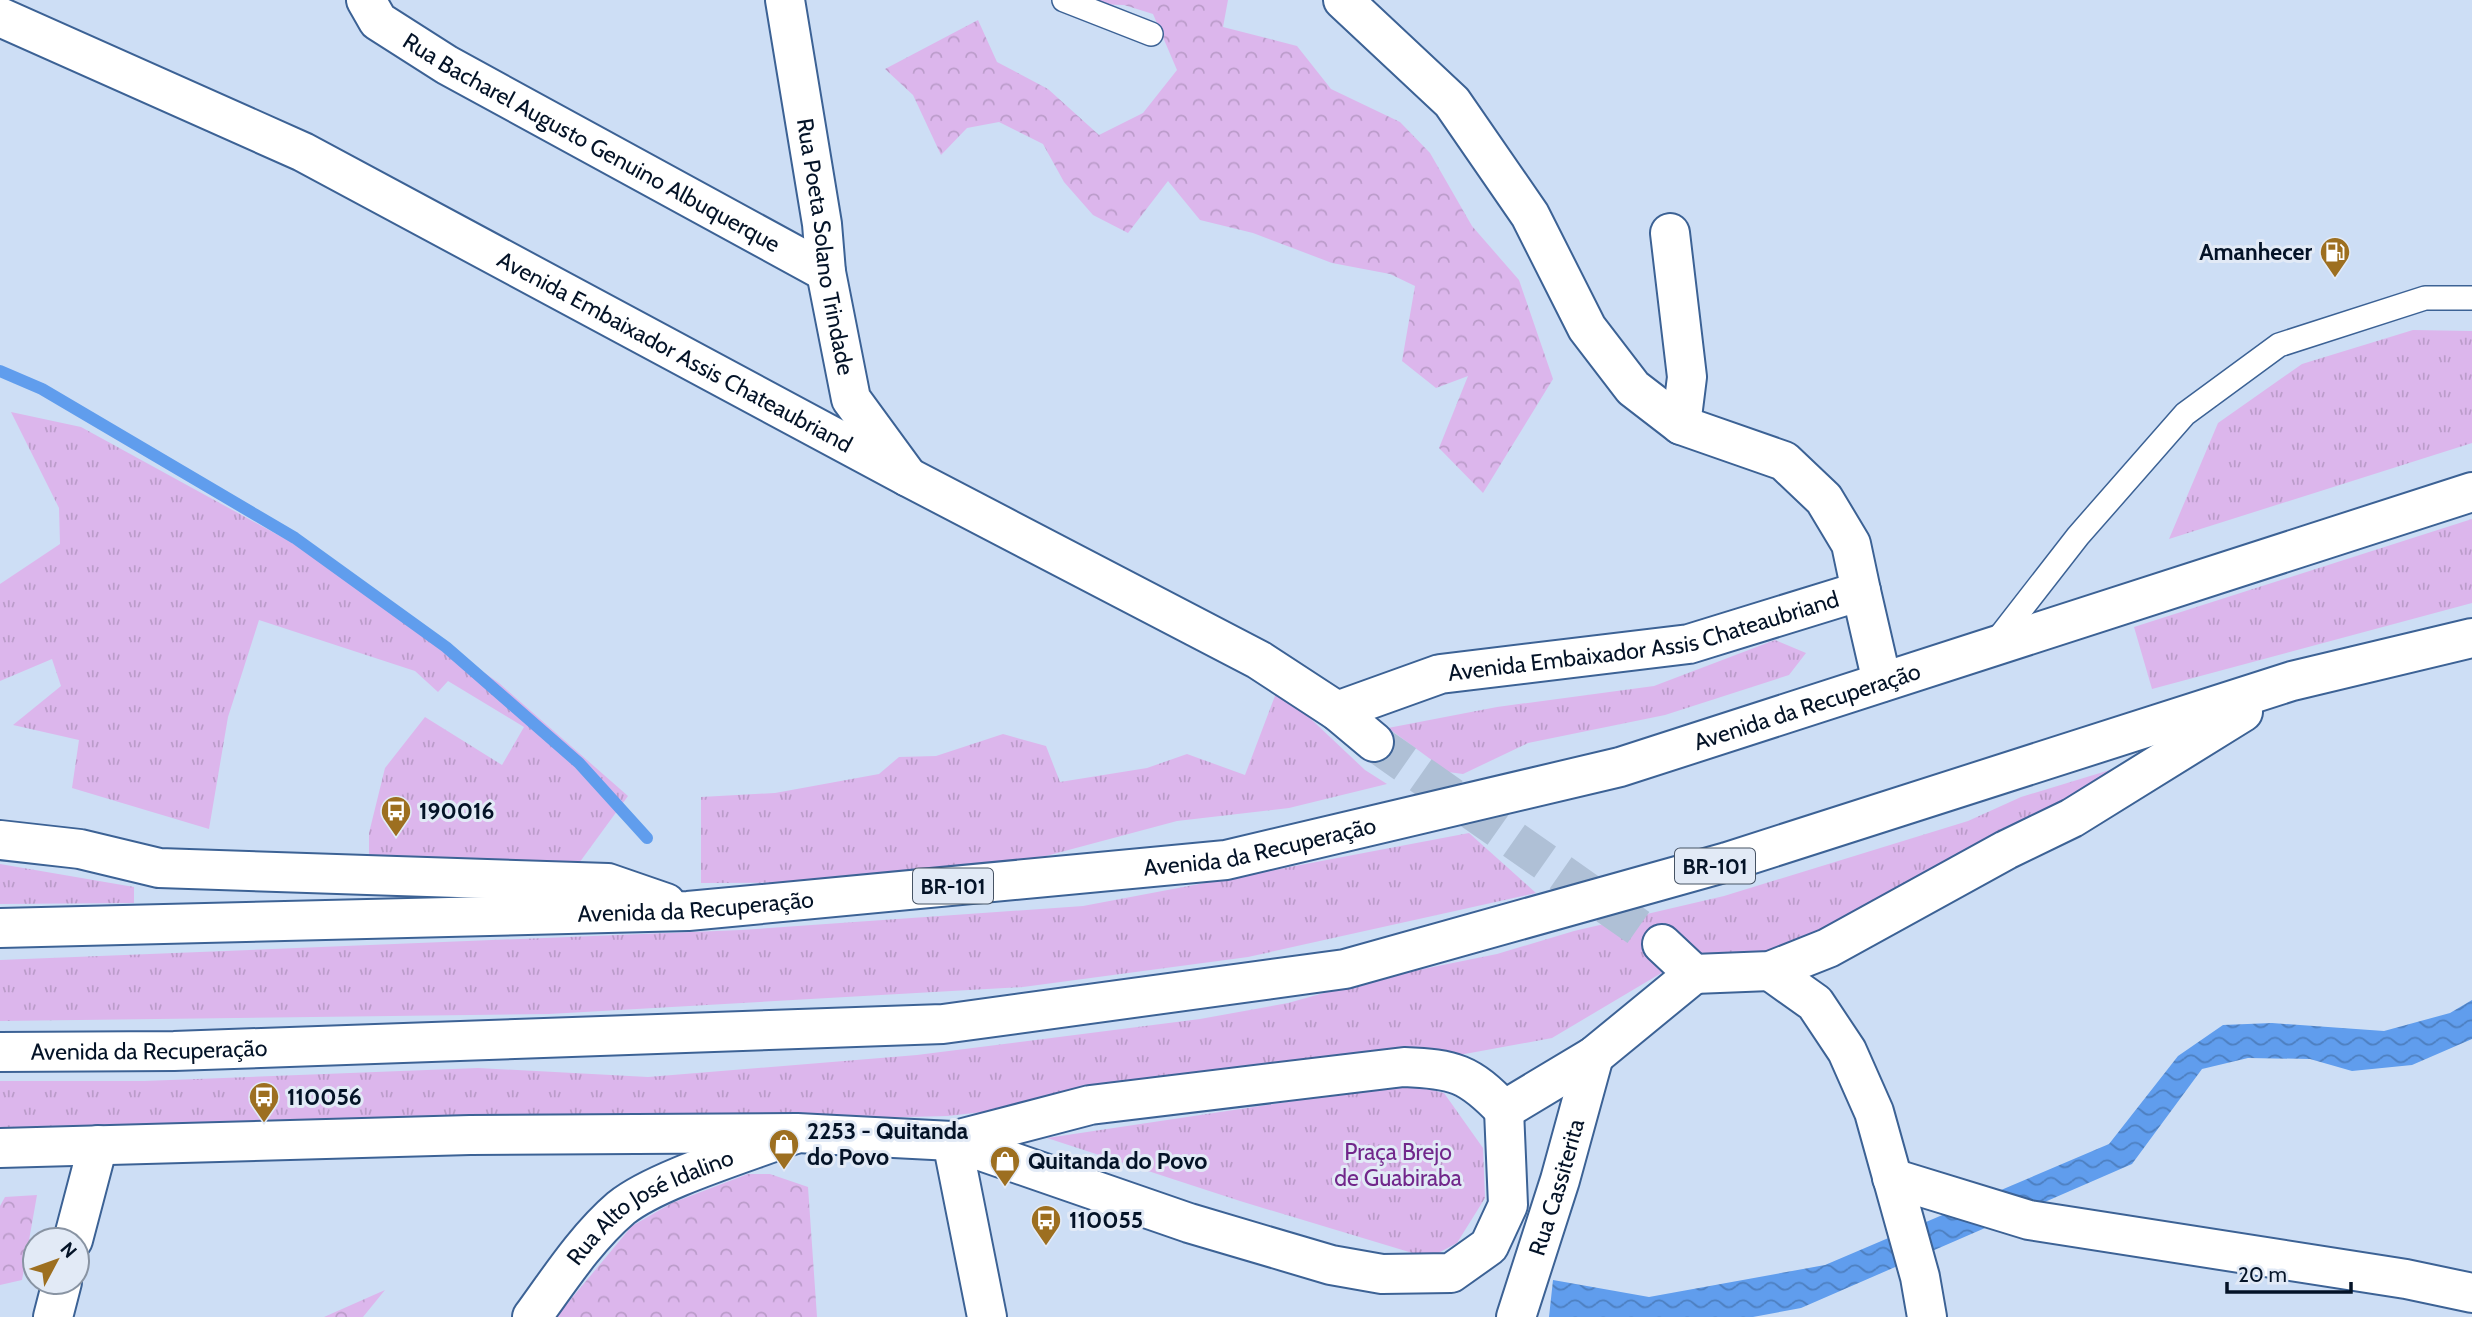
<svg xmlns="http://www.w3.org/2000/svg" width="2472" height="1317" viewBox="0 0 2472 1317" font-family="Cabin,sans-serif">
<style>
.grass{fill:url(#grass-tufts)}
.forest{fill:url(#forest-crowns)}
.water{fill:url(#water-waves)}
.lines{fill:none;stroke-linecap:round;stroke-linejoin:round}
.stream{stroke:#609ded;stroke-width:12}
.secondary-tunnel{stroke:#afc0d6;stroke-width:38;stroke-dasharray:38 19;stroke-linecap:butt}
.lane-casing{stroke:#3c6295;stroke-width:26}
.street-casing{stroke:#3c6295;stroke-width:42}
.secondary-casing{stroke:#3c6295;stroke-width:42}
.highway-casing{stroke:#3c6295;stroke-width:42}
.lane{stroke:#fff;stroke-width:23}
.street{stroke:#fff;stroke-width:38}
.secondary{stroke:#fff;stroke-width:38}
.highway{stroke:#fff;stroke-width:38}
.labels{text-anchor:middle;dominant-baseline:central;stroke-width:6;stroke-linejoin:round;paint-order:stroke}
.shield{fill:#e2eaf6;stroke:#475465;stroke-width:2}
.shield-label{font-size:21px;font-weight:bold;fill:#041327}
.street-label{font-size:23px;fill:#041327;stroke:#e2eaf6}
.poi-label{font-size:23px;font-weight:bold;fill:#041327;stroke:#e2eaf6;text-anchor:start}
.park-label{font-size:23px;fill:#71278b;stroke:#e2eaf6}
</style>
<defs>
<pattern id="grass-tufts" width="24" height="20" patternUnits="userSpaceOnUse" patternTransform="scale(1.75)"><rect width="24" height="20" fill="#dcb6ec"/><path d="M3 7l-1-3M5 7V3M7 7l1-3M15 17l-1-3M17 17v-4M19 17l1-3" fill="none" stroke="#bb9cca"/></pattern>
<pattern id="forest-crowns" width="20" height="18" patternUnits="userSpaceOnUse" patternTransform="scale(1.75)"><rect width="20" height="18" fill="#dcb6ec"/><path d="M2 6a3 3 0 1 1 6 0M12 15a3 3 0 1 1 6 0" fill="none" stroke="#bb9cca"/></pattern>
<pattern id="water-waves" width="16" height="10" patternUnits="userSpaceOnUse" patternTransform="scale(1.75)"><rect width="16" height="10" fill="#609ded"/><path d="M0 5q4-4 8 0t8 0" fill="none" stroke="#4d7fc0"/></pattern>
</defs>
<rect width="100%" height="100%" fill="#cddef5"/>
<path class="grass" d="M 2413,330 L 2472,331 L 2472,443 L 2169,539 L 2218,423 L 2302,364 Z
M 11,412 L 81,427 L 320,558 L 499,683 L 628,796 L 574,870 L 369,866 L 369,833 L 385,768 L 425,717 L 502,765 L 524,727 L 448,681 L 438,692 L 415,671 L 259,620 L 228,717 L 209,829 L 72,788 L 79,740 L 13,725 L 61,686 L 52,659 L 0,681 L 0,584 L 60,544 L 59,508 Z
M 2472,519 L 2472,603 L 2152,689 L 2134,627 Z
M 1775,640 L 1806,653 L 1789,675 L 1665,715 L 1528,743 L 1463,774 L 1448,772 L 1388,728 L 1497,707 L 1654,686 Z
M 1278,688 L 1365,770 L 1387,784 L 1289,808 L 1177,821 L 1046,856 L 876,882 L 701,883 L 701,797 L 775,793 L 879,774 L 899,757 L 936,756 L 1003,734 L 1046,746 L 1060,782 L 1147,768 L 1187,754 L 1245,775 Z
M 2136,762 L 1825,942 L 1720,964 L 1685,959 L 1552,1038 L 1432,1060 L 948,1116 L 0,1140 L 0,1081 L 144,1081 L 478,1068 L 648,1077 L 917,1055 L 1200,1019 L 1288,1003 L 1374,979 L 1497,954 L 1574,931 L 1724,896 L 1968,821 L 2021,797 Z
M 1469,833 L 1536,893 L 1248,957 L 1023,987 L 549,1014 L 0,1021 L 0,960 L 741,930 L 1083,906 Z
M 0,864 L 134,887 L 134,903 L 0,904 Z
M 1407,1084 L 1444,1093 L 1483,1148 L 1485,1198 L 1457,1243 L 1429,1258 L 1240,1201 L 1047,1138 Z"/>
<path class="forest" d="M 1086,0 L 1228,0 L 1223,27 L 1297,46 L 1331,89 L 1400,122 L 1430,153 L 1472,226 L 1519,280 L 1553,379 L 1483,493 L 1439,448 L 1468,376 L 1436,388 L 1402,361 L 1415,286 L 1390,274 L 1332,263 L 1253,233 L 1200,220 L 1168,181 L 1128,233 L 1093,215 L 1064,182 L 1043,144 L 999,122 L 967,128 L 941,155 L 913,95 L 885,69 L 978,20 L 997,62 L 1048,89 L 1099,135 L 1143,113 L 1177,70 L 1153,14 L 1124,5 L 1085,4 Z
M 748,1174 L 770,1174 L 808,1187 L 817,1317 L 556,1317 L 632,1226 L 672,1203 Z
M 37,1195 L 22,1280 L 0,1285 L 0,1206 L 5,1197 Z
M 385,1290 L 363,1317 L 324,1317 Z"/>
<path class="water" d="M 2472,1000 L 2472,1039 L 2412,1065 L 2352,1071 L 2310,1059 L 2248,1058 L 2202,1069 L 2132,1164 L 1801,1308 L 1753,1317 L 1549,1317 L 1553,1280 L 1649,1297 L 1825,1265 L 2109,1144 L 2178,1056 L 2223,1025 L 2272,1023 L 2384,1031 L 2450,1013 Z"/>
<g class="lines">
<path class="stream" d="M 0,371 L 42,389 L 295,538 L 446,647 L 579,763 L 647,838"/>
<path class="secondary-tunnel" d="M 1374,742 L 1662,944"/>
<g class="lane-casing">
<path id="lane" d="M 1064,0 L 1151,34
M 1994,644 L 2078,536 L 2185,414 L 2279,345 L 2425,298 L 2472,298"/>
</g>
<g class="street-casing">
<g id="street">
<path id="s1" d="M 366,0 L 378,21 L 447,65 L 826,272"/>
<path id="s2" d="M 785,0 L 822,224 L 826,272 L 851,399 L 908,477"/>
<path d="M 1343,0 L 1452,102 L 1530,215 L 1587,328 L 1633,388 L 1681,425 L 1784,461 L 1824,499 L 1851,544 L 1861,591"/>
<path d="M 1670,233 L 1687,377 L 1681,425"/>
<path d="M 1770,971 L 1815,1003 L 1847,1051 L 1874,1112 L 1920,1277 L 1927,1317"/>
<path d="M 1892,1178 L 2029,1220 L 2406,1279 L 2472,1293"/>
<path d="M 73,1240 L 98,1145"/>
<path d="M 53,1317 L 62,1282"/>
<path id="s3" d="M 532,1317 C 559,1280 586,1238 621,1208 C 657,1179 749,1152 795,1134"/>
<path id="s4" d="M 1516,1317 L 1560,1180 L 1594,1056"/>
</g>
</g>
<g class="secondary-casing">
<g id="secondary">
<path id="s5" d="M 0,17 L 303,152 L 908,477 L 1259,660 L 1337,711 L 1374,742"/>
<path id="s6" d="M 1337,711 L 1440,674 L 1689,644 L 1861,591 L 1882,682"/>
<path d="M 1504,1110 L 1594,1056 L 1694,974 L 1662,944"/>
<path d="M 952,1141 L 1090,1105 L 1404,1067 C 1454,1069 1469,1073 1504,1110"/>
<path d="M 952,1141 L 987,1317"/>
<path d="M 0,1148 L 470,1135 L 797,1133 L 952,1141 L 1189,1223 L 1331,1265 L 1382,1274 L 1451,1273 L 1489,1246 L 1508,1205 L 1504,1110"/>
</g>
</g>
<g class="highway-casing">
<g id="highway">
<path d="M 0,840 L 80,849 L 159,868 L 608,883 L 666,903"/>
<path id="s7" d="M 0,928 L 688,911 L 1226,860 L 1620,767 L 2472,492"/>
<path d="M 1694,974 L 1770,971 L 1828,948 L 2006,850 L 2072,818 L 2243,712"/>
<path id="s8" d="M 0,1052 L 174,1051 L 943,1024 L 1345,969 L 1727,862 L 2292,681 L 2472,638"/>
</g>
</g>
<use href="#lane" class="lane"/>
<use href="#street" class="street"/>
<use href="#secondary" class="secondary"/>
<use href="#highway" class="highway"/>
</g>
<defs>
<g id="fuel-pin" transform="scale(1.575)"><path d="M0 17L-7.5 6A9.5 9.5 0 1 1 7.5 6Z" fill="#9d6f20" stroke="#e2eaf6"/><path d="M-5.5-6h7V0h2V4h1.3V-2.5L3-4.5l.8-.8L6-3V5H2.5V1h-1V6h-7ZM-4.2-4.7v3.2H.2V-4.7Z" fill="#fff"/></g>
<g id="bus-pin" transform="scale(1.575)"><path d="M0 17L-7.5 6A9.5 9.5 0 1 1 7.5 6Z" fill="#9d6f20" stroke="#e2eaf6"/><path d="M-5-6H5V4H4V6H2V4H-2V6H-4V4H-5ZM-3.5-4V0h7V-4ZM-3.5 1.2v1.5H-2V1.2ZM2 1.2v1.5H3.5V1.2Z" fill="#fff"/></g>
<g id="shop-pin" transform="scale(1.575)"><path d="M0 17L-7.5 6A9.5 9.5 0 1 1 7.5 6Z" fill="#9d6f20" stroke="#e2eaf6"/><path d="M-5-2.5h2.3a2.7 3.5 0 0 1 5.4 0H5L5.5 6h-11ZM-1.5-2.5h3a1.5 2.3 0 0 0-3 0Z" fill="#fff"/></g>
</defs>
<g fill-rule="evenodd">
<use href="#fuel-pin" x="2335" y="252"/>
<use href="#bus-pin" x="396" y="811"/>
<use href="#bus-pin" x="264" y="1097"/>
<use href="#shop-pin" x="784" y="1144"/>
<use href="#shop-pin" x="1005" y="1161"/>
<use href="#bus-pin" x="1046" y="1220"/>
</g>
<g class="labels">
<g class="shield">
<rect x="1675" y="848.5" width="80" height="35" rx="5"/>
<rect x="913" y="868.5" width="80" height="35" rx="5"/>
</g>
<g class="shield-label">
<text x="1715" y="866">BR-101</text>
<text x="953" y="886">BR-101</text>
</g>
<g class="street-label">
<text stroke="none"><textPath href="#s1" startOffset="270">Rua Bacharel Augusto Genuino Albuquerque</textPath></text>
<text stroke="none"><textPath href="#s2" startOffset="250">Rua Poeta Solano Trindade</textPath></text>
<text stroke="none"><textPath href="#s5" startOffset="754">Avenida Embaixador Assis Chateaubriand</textPath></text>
<text stroke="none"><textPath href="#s6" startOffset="317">Avenida Embaixador Assis Chateaubriand</textPath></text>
<text stroke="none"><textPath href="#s7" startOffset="1830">Avenida da Recuperação</textPath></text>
<text stroke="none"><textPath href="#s7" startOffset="1264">Avenida da Recuperação</textPath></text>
<text stroke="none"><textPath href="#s7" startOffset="696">Avenida da Recuperação</textPath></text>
<text stroke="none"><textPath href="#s8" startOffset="149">Avenida da Recuperação</textPath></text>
<text stroke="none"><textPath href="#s4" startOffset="136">Rua Cassiterita</textPath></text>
<text stroke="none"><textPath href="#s3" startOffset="166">Rua Alto José Idalino</textPath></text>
</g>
<g class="poi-label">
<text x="2312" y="252" text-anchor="end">Amanhecer</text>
<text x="419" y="811">190016</text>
<text x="287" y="1097">110056</text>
<text x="807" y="1131">2253 - Quitanda<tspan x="807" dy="26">do Povo</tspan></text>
<text x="1028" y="1161">Quitanda do Povo</text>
<text x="1069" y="1220">110055</text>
</g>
<g class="park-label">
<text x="1398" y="1152">Praça Brejo<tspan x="1398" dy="26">de Guabiraba</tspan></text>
</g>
</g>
<g transform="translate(56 1261) rotate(49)"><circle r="33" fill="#e2eaf6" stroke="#8994a3" stroke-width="2"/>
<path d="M0-5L12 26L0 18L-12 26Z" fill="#9d6f20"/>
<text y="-10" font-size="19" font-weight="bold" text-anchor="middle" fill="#041327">N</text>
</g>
<path d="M2227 1282v10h124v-10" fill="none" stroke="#041327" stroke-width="3.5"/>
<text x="2238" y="1282" font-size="21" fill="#041327" stroke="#e2eaf6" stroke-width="5" paint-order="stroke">20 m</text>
</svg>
